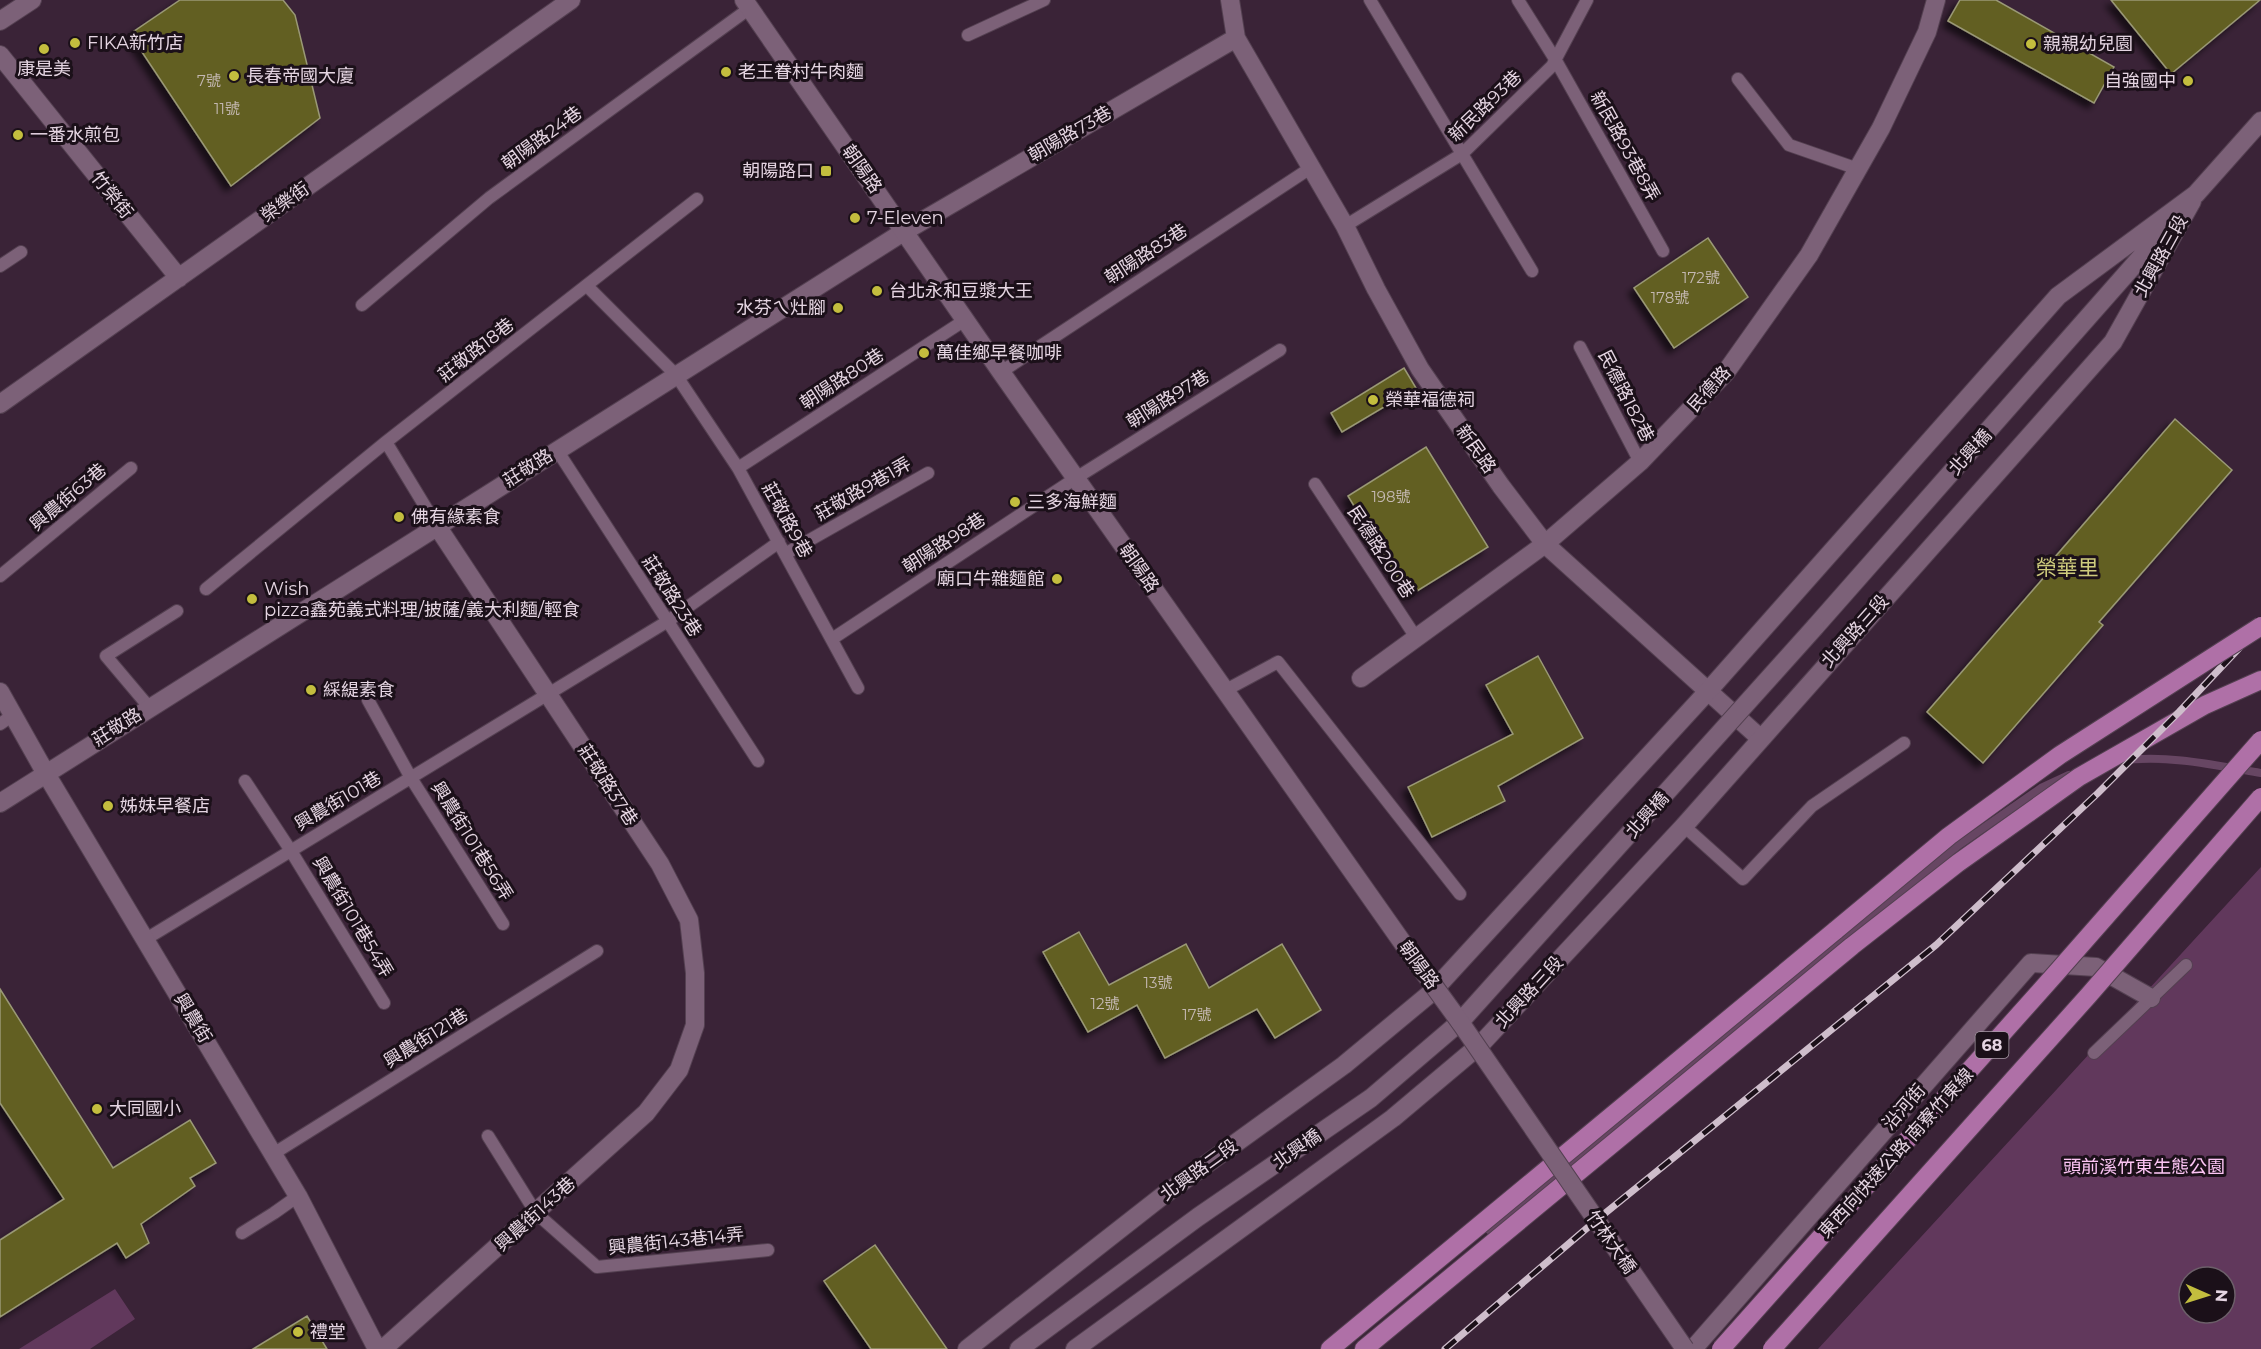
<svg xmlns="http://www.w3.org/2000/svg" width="2261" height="1349" viewBox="0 0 2261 1349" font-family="Montserrat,'Noto Sans TC',sans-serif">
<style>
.green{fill:#61385c;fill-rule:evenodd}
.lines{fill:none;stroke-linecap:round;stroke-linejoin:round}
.stream{stroke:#674663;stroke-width:8}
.building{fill:#625f22;stroke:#9a9976;stroke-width:1.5;filter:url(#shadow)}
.service-casing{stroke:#544051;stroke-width:14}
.minor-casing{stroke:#544051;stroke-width:20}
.tertiary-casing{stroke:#544051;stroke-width:20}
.secondary-casing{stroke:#544051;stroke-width:20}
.trunk-casing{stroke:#544051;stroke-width:20}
.service{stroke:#7c6178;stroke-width:12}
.minor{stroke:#7c6178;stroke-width:18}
.tertiary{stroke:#7c6178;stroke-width:18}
.secondary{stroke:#7c6178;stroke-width:18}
.trunk{stroke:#af70a7;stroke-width:18}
.rail-casing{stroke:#cebdcb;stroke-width:7}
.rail{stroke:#1b1019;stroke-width:4.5;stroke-dasharray:14;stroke-linecap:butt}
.tertiary-bridge-casing{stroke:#544051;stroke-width:20;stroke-linecap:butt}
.secondary-bridge-casing{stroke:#544051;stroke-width:20;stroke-linecap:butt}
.trunk-bridge-casing{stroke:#544051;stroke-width:20;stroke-linecap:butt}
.tertiary-bridge{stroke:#7c6178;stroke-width:18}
.secondary-bridge{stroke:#7c6178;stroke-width:18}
.trunk-bridge{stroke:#af70a7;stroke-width:18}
.poi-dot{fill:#c3bd3e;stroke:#1b1019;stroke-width:2}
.labels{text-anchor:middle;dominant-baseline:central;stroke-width:6;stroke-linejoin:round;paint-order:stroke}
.number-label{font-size:15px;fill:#c4b8b2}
.shield{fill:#1b1019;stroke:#a89aa6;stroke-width:1.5}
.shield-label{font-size:16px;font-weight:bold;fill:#e5d5e2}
.poi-label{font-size:18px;fill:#e5d5e2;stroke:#1b1019;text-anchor:start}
.street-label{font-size:18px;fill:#e5d5e2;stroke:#1b1019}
.park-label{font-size:18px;fill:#fdc5f5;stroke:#1b1019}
.quarter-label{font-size:21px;fill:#cecb7d;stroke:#1b1019}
</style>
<defs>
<filter id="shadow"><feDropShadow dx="-5.5" dy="5.5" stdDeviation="3" flood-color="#0009"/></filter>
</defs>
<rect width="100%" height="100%" fill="#3a2337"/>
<path class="green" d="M 2261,867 L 2261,1349 L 1818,1349 ZM 2189,1277 L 2225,1277 L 2225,1313 L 2189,1313 Z
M 115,1289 L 135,1319 L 90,1349 L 19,1349 Z"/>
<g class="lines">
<path class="stream" d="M 2119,761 C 2166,754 2215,765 2261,773
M 1489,1230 L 1959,845 L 2041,788 L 2069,775"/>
</g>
<path class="building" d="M 180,0 L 283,0 L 295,15 L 320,118 L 231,186 L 130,34 Z
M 1960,0 L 1996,0 L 2114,67 L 2094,103 L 1948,21 Z
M 2111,0 L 2260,0 L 2171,74 Z
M 1708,238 L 1748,297 L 1674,348 L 1634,288 Z
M 1404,368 L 1416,388 L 1342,432 L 1331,413 Z
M 2175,419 L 2232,470 L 2099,622 L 2103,625 L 1983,763 L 1927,712 L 2059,560 L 2055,557 Z
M 1426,447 L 1488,547 L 1409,596 L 1348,496 Z
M 1538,656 L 1583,738 L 1498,786 L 1505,801 L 1432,837 L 1408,787 L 1513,734 L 1486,685 Z
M 1079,932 L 1109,985 L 1186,944 L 1209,988 L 1282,944 L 1321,1010 L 1275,1038 L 1257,1009 L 1165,1058 L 1137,1005 L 1088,1032 L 1043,952 Z
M 0,989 L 113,1168 L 190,1120 L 216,1163 L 190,1178 L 195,1186 L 141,1224 L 149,1243 L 126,1258 L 117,1243 L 0,1317 L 0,1240 L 64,1199 L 0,1103 Z
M 875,1245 L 947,1349 L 871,1349 L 824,1281 Z
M 307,1316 L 327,1349 L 253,1349 Z"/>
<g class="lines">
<g class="service-casing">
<path id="service" d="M 1370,0 L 1532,271
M 1518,0 L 1555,59 L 1663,251
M 968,35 L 1044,0
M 1738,79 L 1789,145 L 1858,169
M 1345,226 L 1462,154 L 1552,66 L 1587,0
M 0,266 L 21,252
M 587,286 L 676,375 L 738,468 L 858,688
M 362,305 L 489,198 L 750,8
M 1580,347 L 1640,462
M 1001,372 L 1312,167
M 386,442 L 437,526
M 557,450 L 758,761
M 738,468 L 965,320
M 1315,484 L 1417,639
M 785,554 L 928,473
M 0,576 L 131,468
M 206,589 L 386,442 L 697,199
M 832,639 L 1076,478 L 1280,350
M 1226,690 L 1278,662 L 1460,894
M 368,700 L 411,778 L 503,924
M 149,707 L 106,656 L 177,611
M 0,724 L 13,715
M 245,781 L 291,851 L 384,1003
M 1684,826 L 1743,879 L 1812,806 L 1904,743
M 146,939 L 668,621 L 779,542
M 2094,1053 L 2186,965
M 488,1136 L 536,1213 L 597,1267 L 768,1250
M 273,1154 L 597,951
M 242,1233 L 274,1213 L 298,1196"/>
</g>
<g class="minor-casing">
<path id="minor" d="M 1230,0 L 1236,38 L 1345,226 L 1376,289 L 1420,369 L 1501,486 L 1545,544 L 1760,738
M 0,21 L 32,0
M 0,55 L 179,278
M 0,404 L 571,0
M 1361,678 L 1545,544 L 1640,462 L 1726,372 L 1809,255 L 1881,128 L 1927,32 L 1936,0
M 0,692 L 45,772 L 298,1196 L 377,1349
M 0,803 L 905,231 L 1236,38
M 383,1349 L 646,1113 L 679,1070 L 695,1025 L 695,973 L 689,920 L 660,864 L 437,526
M 1693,1349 L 2031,963 L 2096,967 L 2151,998"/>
</g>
<g class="tertiary-casing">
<path id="tertiary" d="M 1815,627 L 2171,223
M 967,1349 L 1161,1197 L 1344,1065 L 1432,992 L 1709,690 L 2058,296 L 2196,194 L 2261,121
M 1019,1349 L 1198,1217 L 1371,1098 L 1460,1022
M 1075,1349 L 1393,1118 L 1481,1044 L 1684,826 L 2113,342 L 2192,201"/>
</g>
<g class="secondary-casing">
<path id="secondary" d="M 744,0 L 1001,372 L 1407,949"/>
</g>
<g class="trunk-casing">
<path id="trunk" d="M 1330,1349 L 1836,930
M 1364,1349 L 1852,946 L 1958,863 L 2079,777 L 2205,705 L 2261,680"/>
</g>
<use href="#service" class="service"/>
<use href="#minor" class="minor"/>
<use href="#tertiary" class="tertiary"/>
<use href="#secondary" class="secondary"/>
<use href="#trunk" class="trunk"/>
<g class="rail-casing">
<path id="rail" d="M 1445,1349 L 1593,1223 L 1936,945 L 2098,793 L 2179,712 L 2261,625"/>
</g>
<use href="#rail" class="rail"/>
<g class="tertiary-bridge-casing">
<path id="tertiary-bridge" d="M 1460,1022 L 1815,627"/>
</g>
<g class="secondary-bridge-casing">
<path id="secondary-bridge" d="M 1407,949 L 1460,1022 L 1685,1349"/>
</g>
<g class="trunk-bridge-casing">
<path id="trunk-bridge" d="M 1836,930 L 1949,836 L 2060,755 L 2261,626
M 1721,1349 L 2058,971 L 2261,740
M 1772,1349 L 2088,996 L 2261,797"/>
</g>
<use href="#tertiary-bridge" class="tertiary-bridge"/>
<use href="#secondary-bridge" class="secondary-bridge"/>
<use href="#trunk-bridge" class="trunk-bridge"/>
</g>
<g class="poi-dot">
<circle cx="75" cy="43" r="6"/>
<circle cx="2031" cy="44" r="6"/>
<circle cx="44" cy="49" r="6"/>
<circle cx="726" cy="72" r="6"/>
<circle cx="234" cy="76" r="6"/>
<circle cx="2188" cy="81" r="6"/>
<circle cx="18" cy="135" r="6"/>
<rect x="820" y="165" width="12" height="12" rx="3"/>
<circle cx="855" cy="218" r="6"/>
<circle cx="877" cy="291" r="6"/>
<circle cx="838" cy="308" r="6"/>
<circle cx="924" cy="353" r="6"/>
<circle cx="1373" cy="400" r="6"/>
<circle cx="1015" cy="502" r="6"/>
<circle cx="399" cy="517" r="6"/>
<circle cx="1057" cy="579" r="6"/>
<circle cx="252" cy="599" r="6"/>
<circle cx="311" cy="690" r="6"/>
<circle cx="108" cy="806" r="6"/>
<circle cx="97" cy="1109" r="6"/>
<circle cx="298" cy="1332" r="6"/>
</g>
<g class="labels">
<g class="number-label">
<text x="209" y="80">7號</text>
<text x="227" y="108">11號</text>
<text x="1701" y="277">172號</text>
<text x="1670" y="297">178號</text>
<text x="1391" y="496">198號</text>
<text x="1158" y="982">13號</text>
<text x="1105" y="1003">12號</text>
<text x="1197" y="1014">17號</text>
</g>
<rect class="shield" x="1975.5" y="1032" width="33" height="26" rx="4.5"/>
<g class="shield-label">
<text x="1992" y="1045">68</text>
</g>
<g class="poi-label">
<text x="87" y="43">FIKA新竹店</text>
<text x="2043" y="44">親親幼兒園</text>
<text x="44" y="69" text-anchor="middle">康是美</text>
<text x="738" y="72">老王眷村牛肉麵</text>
<text x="246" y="76">長春帝國大廈</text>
<text x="2176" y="81" text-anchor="end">自強國中</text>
<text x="30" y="135">一番水煎包</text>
<text x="814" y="171" text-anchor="end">朝陽路口</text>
<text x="867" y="218">7-Eleven</text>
<text x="889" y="291">台北永和豆漿大王</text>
<text x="826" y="308" text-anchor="end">水芬ㄟ灶腳</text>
<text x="936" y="353">萬佳鄉早餐咖啡</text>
<text x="1385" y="400">榮華福德祠</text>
<text x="1027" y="502">三多海鮮麵</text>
<text x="411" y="517">佛有緣素食</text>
<text x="1045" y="579" text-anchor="end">廟口牛雜麵館</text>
<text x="264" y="589">Wish<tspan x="264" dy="21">pizza鑫苑義式料理/披薩/義大利麵/輕食</tspan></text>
<text x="323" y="690">綵緹素食</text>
<text x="120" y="806">姊妹早餐店</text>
<text x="109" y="1109">大同國小</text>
<text x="310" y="1332">禮堂</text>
</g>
<g class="street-label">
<text transform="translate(1485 106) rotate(-44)">新民路93巷</text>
<text transform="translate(1070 134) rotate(-30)">朝陽路73巷</text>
<text transform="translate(542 138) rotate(-36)">朝陽路24巷</text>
<text transform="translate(1625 146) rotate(61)">新民路93巷8弄</text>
<text transform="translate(862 169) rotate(55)">朝陽路</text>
<text transform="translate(112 195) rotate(51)">竹榮街</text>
<text transform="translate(285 202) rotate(-35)">榮樂街</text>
<text transform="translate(1146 254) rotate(-33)">朝陽路83巷</text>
<text transform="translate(2161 256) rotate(-61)">北興路三段</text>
<text transform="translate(476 350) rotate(-38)">莊敬路18巷</text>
<text transform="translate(842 379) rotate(-33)">朝陽路80巷</text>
<text transform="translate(1709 389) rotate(-48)">民德路</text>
<text transform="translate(1626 396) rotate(63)">民德路182巷</text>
<text transform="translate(1168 399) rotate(-32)">朝陽路97巷</text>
<text transform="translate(1476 449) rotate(55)">新民路</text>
<text transform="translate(1970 452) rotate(-48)">北興橋</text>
<text transform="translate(528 468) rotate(-32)">莊敬路</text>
<text transform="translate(863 489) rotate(-30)">莊敬路9巷1弄</text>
<text transform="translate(68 497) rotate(-40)">興農街63巷</text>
<text transform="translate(787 520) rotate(61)">莊敬路9巷</text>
<text transform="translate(944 543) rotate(-33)">朝陽路98巷</text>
<text transform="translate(1381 552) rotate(57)">民德路200巷</text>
<text transform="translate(1139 568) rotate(55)">朝陽路</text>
<text transform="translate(672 596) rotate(57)">莊敬路23巷</text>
<text transform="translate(1855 631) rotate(-48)">北興路三段</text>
<text transform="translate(117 727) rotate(-32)">莊敬路</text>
<text transform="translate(608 785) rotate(57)">莊敬路37巷</text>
<text transform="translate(338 801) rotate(-31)">興農街101巷</text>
<text transform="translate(1647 815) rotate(-48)">北興橋</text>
<text transform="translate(472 841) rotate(58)">興農街101巷56弄</text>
<text transform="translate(353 917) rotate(59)">興農街101巷54弄</text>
<text transform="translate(1419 965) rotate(54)">朝陽路</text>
<text transform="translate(1529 992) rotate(-47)">北興路三段</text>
<text transform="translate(193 1018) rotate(59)">興農街</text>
<text transform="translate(426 1038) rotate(-32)">興農街121巷</text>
<text transform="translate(1904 1107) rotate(-49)">沿河街</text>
<text transform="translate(1297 1149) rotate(-35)">北興橋</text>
<text transform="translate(1896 1153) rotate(-48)">東西向快速公路 南寮竹東線</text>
<text transform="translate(1199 1170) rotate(-36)">北興路二段</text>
<text transform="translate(535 1214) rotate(-42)">興農街143巷</text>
<text transform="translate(676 1241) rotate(-6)">興農街143巷14弄</text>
<text transform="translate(1611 1242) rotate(55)">竹林大橋</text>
</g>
<g class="park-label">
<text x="2144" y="1167">頭前溪竹東生態公園</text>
</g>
<g class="quarter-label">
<text x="2067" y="567">榮華里</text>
</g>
</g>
<g transform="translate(2207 1295) rotate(93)"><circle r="28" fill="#1b1019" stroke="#6c5f69" stroke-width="1.5"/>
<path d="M0-4.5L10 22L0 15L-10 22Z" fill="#c3bd3e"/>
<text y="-9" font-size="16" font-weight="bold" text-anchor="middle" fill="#e5d5e2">N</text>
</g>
</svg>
